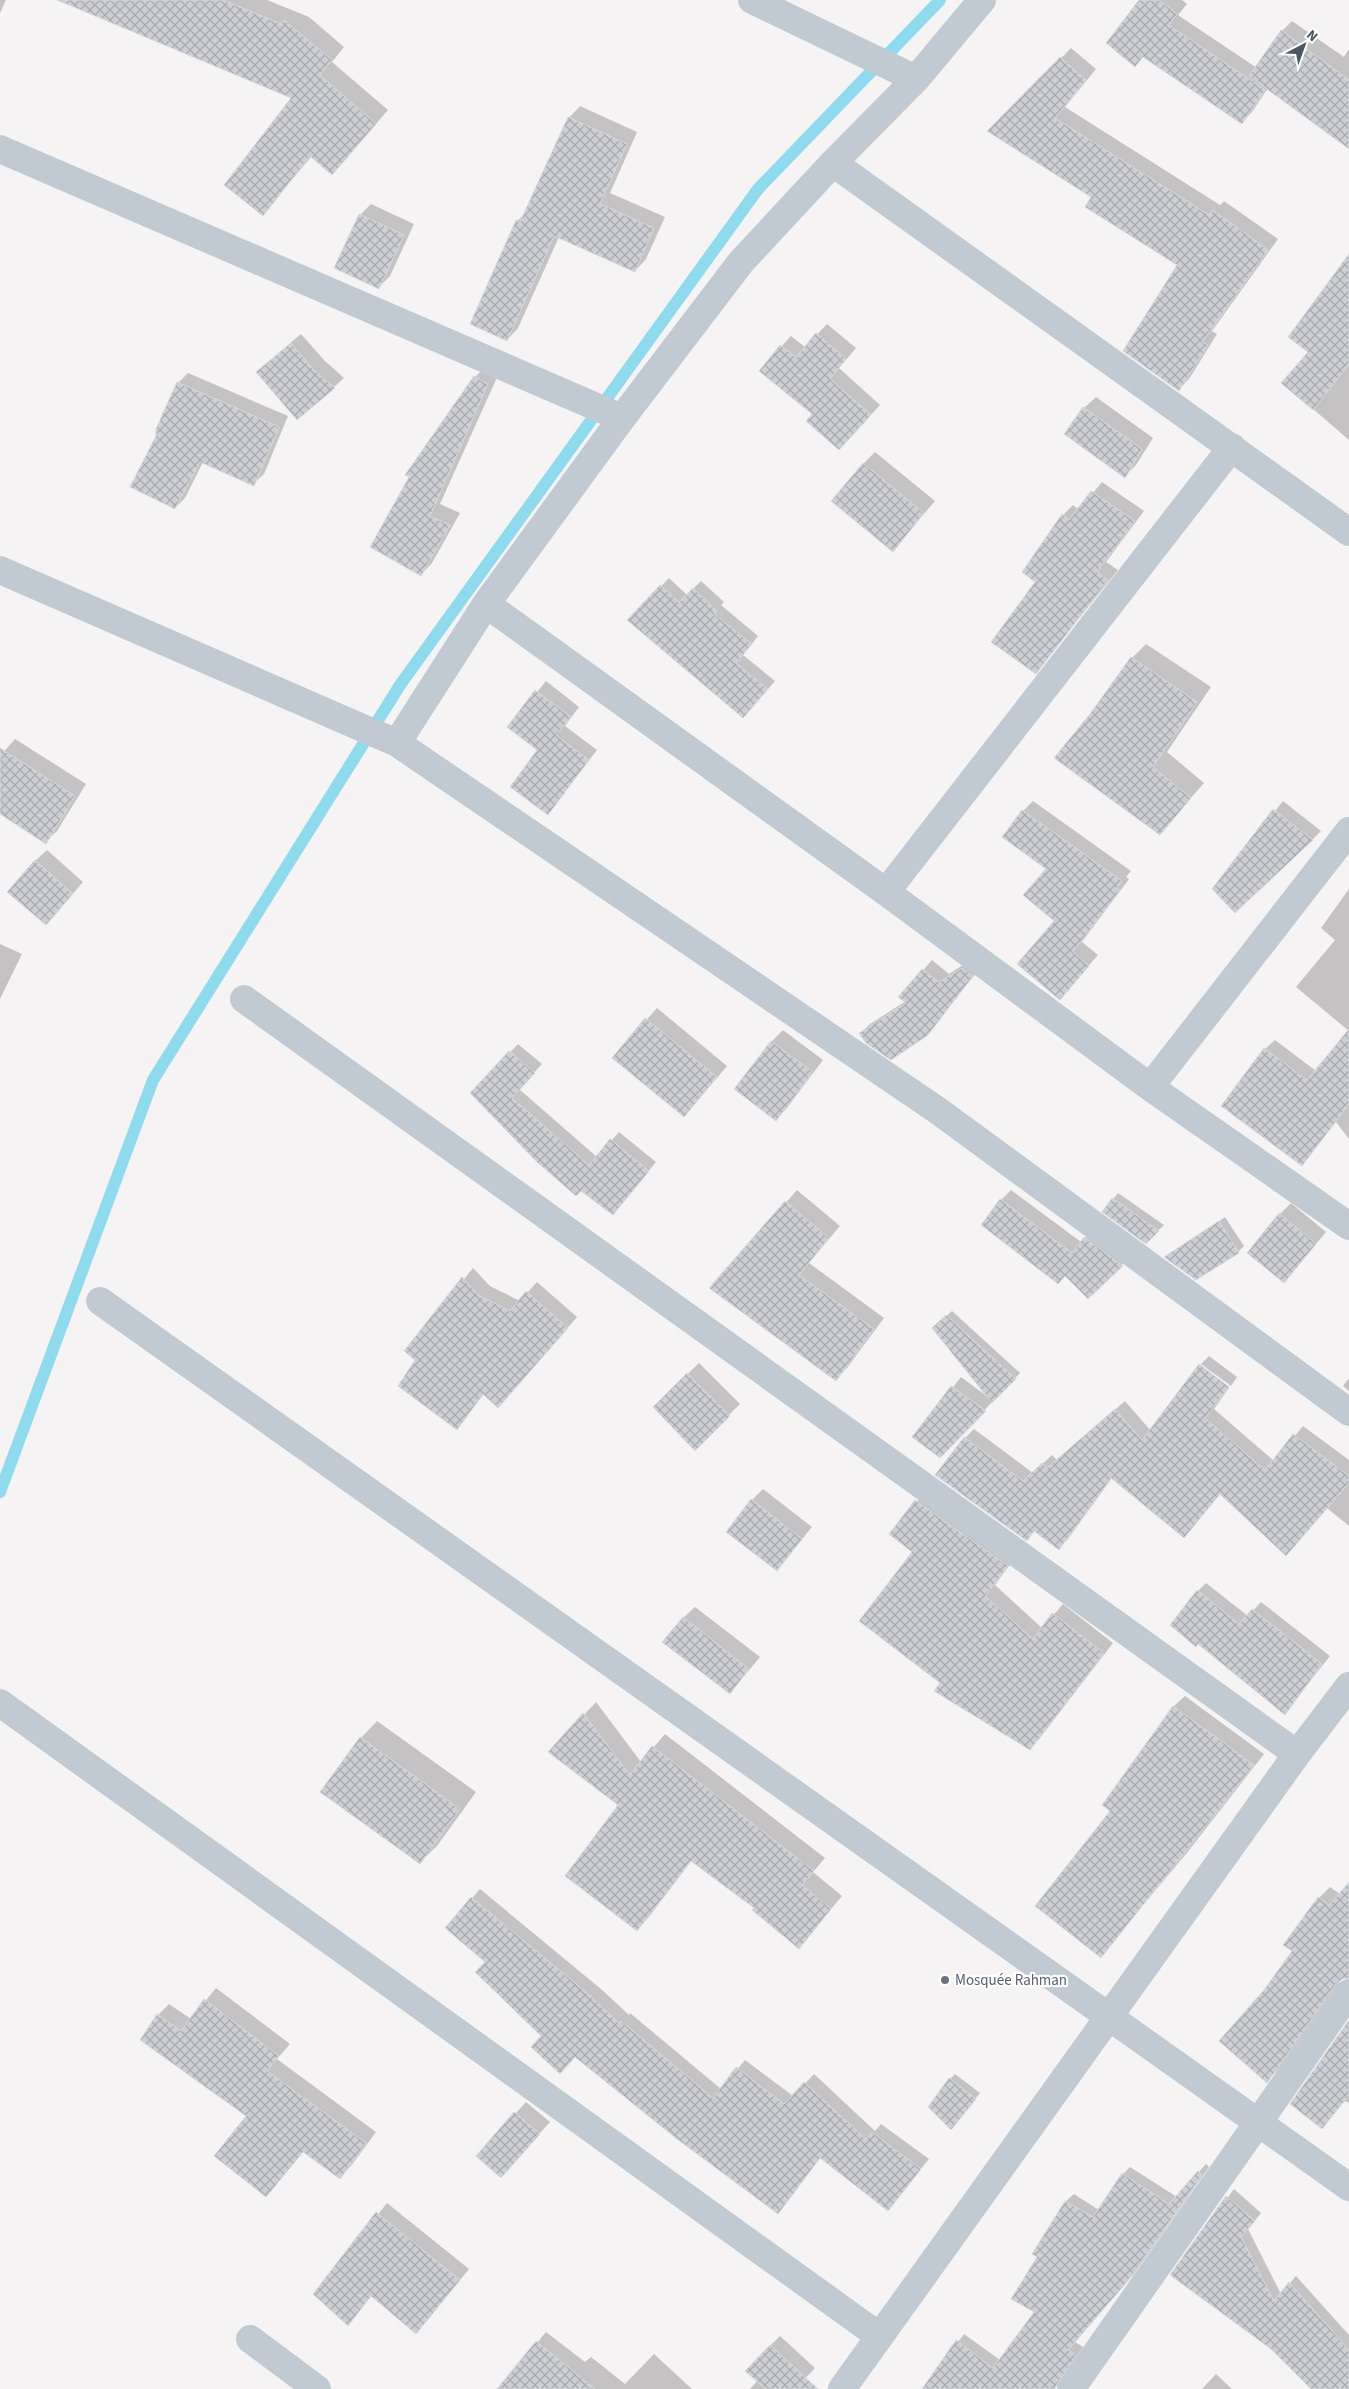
<svg xmlns="http://www.w3.org/2000/svg" width="1349" height="2389" viewBox="0 0 1349 2389" font-family="'Source Sans 3',sans-serif">
<style>
.shadow{fill:#0003}
.lines{fill:none;stroke-linecap:round;stroke-linejoin:round}
.stream{stroke:#90daee;stroke-width:12}
.building{fill:url(#building-cross-hatch);stroke:#d7d9de}
.minor{stroke:#c1cad2;stroke-width:28}
.worship-dot{fill:#6b7280;stroke:#fff;stroke-width:2}
.labels{text-anchor:middle;dominant-baseline:central;stroke-width:4.5;stroke-linejoin:round;paint-order:stroke}
.worship-label{font-size:15px;fill:#5b616d;stroke:#fff;text-anchor:start}
</style>
<defs>
<pattern id="building-cross-hatch" width="8" height="8" patternUnits="userSpaceOnUse" patternTransform="scale(1.25)"><rect width="8" height="8" fill="#cdcfd5"/><path d="M0 0l8 8M0 8l8-8" fill="none" stroke="#a8abb0"/></pattern>
</defs>
<rect width="100%" height="100%" fill="#f5f3f3"/>
<path class="shadow" d="M 0,0 L 6,0 L 0,13 Z
M 62,0 L 267,0 L 309,17 L 344,47 L 332,62 L 388,110 L 344,161 L 312,156 L 263,214 L 293,98 Z
M 1141,0 L 1182,0 L 1187,4 L 1178,15 L 1257,68 L 1283,30 L 1292,21 L 1344,57 L 1349,49 L 1349,147 L 1268,88 L 1252,112 L 1242,122 L 1144,56 L 1135,65 Z
M 1071,48 L 1096,69 L 1065,107 L 1220,205 L 1224,201 L 1278,239 L 1212,331 L 1217,334 L 1189,379 L 1179,389 L 1179,265 L 1093,197 L 989,131 Z
M 580,106 L 637,132 L 610,193 L 665,217 L 646,259 L 635,271 L 559,237 L 518,328 L 507,340 L 517,221 L 527,212 L 569,118 Z
M 371,204 L 414,224 L 390,276 L 379,287 L 360,215 Z
M 1349,256 L 1349,440 L 1283,383 L 1310,352 Z
M 827,324 L 856,348 L 839,368 L 880,405 L 849,439 L 814,414 L 760,370 L 791,336 L 805,347 Z
M 301,334 L 324,360 L 344,378 L 334,387 L 268,362 Z
M 486,366 L 499,373 L 440,504 L 460,513 L 432,563 L 421,575 L 372,546 L 475,377 Z
M 188,373 L 288,416 L 264,474 L 253,484 L 203,462 L 185,498 L 175,508 L 158,436 L 178,383 Z
M 1096,397 L 1153,438 L 1136,465 L 1125,476 L 1066,434 L 1084,408 Z
M 875,452 L 935,501 L 893,550 L 863,464 Z
M 1102,482 L 1144,511 L 1106,562 L 1118,570 L 1035,673 L 1037,582 L 1063,515 L 1073,505 L 1079,510 Z
M 669,578 L 687,595 L 701,581 L 724,602 L 721,605 L 758,636 L 743,655 L 775,681 L 751,709 L 629,620 Z
M 1146,644 L 1211,687 L 1167,752 L 1204,783 L 1160,833 L 1091,715 L 1132,658 Z
M 546,681 L 579,707 L 565,726 L 597,750 L 548,814 L 539,750 L 509,727 Z
M 15,739 L 86,784 L 57,831 L 45,842 L 0,813 L 0,756 Z
M 1033,801 L 1131,871 L 1126,877 L 1129,879 L 1082,942 L 1098,955 L 1060,998 L 1055,921 L 1048,869 L 1023,811 Z
M 1283,801 L 1321,831 L 1312,840 L 1213,889 Z
M 47,850 L 83,882 L 57,912 L 35,861 Z
M 1349,889 L 1349,1031 L 1296,987 L 1335,940 L 1321,928 Z
M 0,944 L 22,954 L 0,999 Z
M 972,959 L 982,966 L 927,1034 L 861,1033 L 870,1024 L 906,1001 L 900,997 L 932,960 L 949,974 Z
M 657,1008 L 727,1066 L 695,1104 L 614,1057 Z
M 783,1030 L 823,1060 L 787,1108 L 776,1119 L 736,1089 L 772,1041 Z
M 1349,1031 L 1349,1139 L 1336,1122 L 1302,1164 L 1265,1049 L 1275,1040 L 1316,1071 Z
M 518,1044 L 542,1064 L 519,1089 L 597,1157 L 619,1132 L 656,1162 L 621,1205 L 471,1093 Z
M 797,1190 L 840,1226 L 809,1263 L 884,1318 L 847,1368 L 836,1379 L 711,1288 Z
M 1011,1190 L 1081,1242 L 1095,1227 L 1132,1255 L 1088,1297 L 1001,1200 Z
M 1118,1193 L 1164,1225 L 1146,1242 L 1104,1211 Z
M 1291,1203 L 1326,1232 L 1284,1282 L 1280,1214 Z
M 1225,1217 L 1244,1246 L 1238,1252 L 1196,1279 L 1166,1257 Z
M 473,1268 L 490,1286 L 520,1301 L 537,1282 L 577,1317 L 508,1396 L 484,1394 L 457,1429 L 416,1360 L 406,1351 Z
M 952,1311 L 1020,1373 L 949,1447 L 914,1437 L 961,1377 L 988,1397 L 934,1328 Z
M 1209,1356 L 1237,1377 L 1231,1386 L 1201,1364 Z
M 699,1363 L 740,1404 L 695,1449 L 654,1407 Z
M 1200,1366 L 1229,1388 L 1214,1409 L 1274,1461 L 1303,1426 L 1349,1460 L 1349,1526 L 1327,1508 L 1221,1493 L 1184,1536 L 1112,1478 L 1068,1539 L 1059,1548 L 1035,1531 L 1027,1539 L 965,1438 L 974,1429 L 1033,1473 L 1052,1455 L 1057,1460 L 1125,1401 L 1151,1431 Z
M 1349,1378 L 1349,1391 L 1343,1386 Z
M 763,1489 L 812,1527 L 777,1570 L 752,1500 Z
M 927,1490 L 1017,1555 L 995,1585 L 1042,1628 L 1063,1604 L 1113,1643 L 1040,1738 L 1030,1748 L 942,1683 L 913,1552 L 891,1534 Z
M 1206,1583 L 1248,1616 L 1261,1602 L 1330,1656 L 1285,1713 L 1198,1591 Z
M 695,1607 L 760,1657 L 730,1693 L 683,1618 Z
M 1185,1696 L 1264,1754 L 1186,1854 L 1100,1956 L 1112,1811 L 1104,1804 L 1174,1706 Z
M 596,1702 L 641,1762 L 665,1734 L 825,1858 L 813,1872 L 842,1896 L 799,1947 L 756,1908 L 692,1860 L 649,1917 L 637,1929 L 619,1805 L 549,1752 Z
M 377,1721 L 476,1792 L 437,1846 L 420,1862 L 361,1738 Z
M 1349,1884 L 1349,1977 L 1343,1977 L 1278,2070 L 1267,2081 L 1265,1991 L 1294,1951 L 1319,1898 L 1330,1887 L 1340,1894 Z
M 480,1889 L 601,1989 L 629,2015 L 630,2013 L 721,2089 L 745,2060 L 793,2096 L 814,2074 L 875,2131 L 881,2124 L 929,2159 L 887,2210 L 821,2157 L 778,2212 L 575,2056 L 543,2036 L 487,1962 L 447,1927 Z
M 216,1988 L 290,2044 L 277,2059 L 376,2132 L 351,2166 L 340,2177 L 304,2151 L 266,2196 L 248,2116 L 158,2015 L 169,2004 L 191,2019 Z
M 1349,2022 L 1349,2103 L 1345,2101 L 1321,2127 Z
M 955,2074 L 980,2093 L 956,2123 L 950,2079 Z
M 526,2102 L 550,2122 L 501,2176 L 477,2156 Z
M 1206,2164 L 1209,2167 L 1134,2274 L 1075,2342 L 1083,2347 L 1055,2389 L 922,2389 L 964,2334 L 1000,2360 L 1036,2312 L 1039,2257 L 1033,2254 L 1066,2201 L 1074,2194 L 1099,2210 L 1123,2174 L 1130,2167 L 1177,2197 Z
M 1234,2189 L 1261,2213 L 1248,2229 L 1281,2294 L 1296,2276 L 1349,2335 L 1349,2389 L 1313,2389 L 1272,2348 L 1172,2275 Z
M 387,2203 L 469,2269 L 426,2322 L 372,2295 L 348,2324 L 315,2294 Z
M 546,2332 L 585,2362 L 591,2357 L 625,2384 L 654,2354 L 692,2389 L 500,2389 Z
M 780,2336 L 815,2368 L 795,2389 L 750,2389 L 758,2380 L 770,2346 Z
M 1216,2374 L 1232,2389 L 1202,2389 Z"/>
<g class="lines">
<path class="stream" d="M 0,1492 L 153,1080 L 400,685 L 758,189 L 940,0"/>
</g>
<path class="building" d="M 57,0 L 223,0 L 281,24 L 284,20 L 332,60 L 320,75 L 376,124 L 332,175 L 310,156 L 263,216 L 224,185 L 291,98 Z
M 1139,0 L 1159,0 L 1177,14 L 1169,25 L 1265,90 L 1242,124 L 1143,57 L 1135,67 L 1106,43 Z
M 1281,30 L 1349,80 L 1349,149 L 1249,76 Z
M 1060,57 L 1086,80 L 1055,118 L 1209,215 L 1213,210 L 1268,250 L 1202,342 L 1208,345 L 1179,391 L 1123,351 L 1177,265 L 1085,207 L 1091,197 L 987,131 Z
M 568,117 L 627,144 L 600,204 L 654,228 L 635,272 L 554,236 L 507,341 L 470,324 L 516,220 L 520,222 Z
M 359,214 L 404,235 L 379,289 L 334,268 Z
M 1349,254 L 1349,364 L 1313,410 L 1281,383 L 1308,352 L 1288,337 Z
M 816,333 L 846,359 L 830,379 L 871,415 L 839,450 L 806,421 L 812,414 L 759,371 L 780,345 L 796,357 Z
M 291,343 L 314,370 L 335,388 L 297,420 L 256,372 Z
M 474,376 L 488,384 L 430,516 L 450,525 L 421,576 L 370,547 L 409,477 L 405,475 Z
M 177,382 L 279,427 L 254,486 L 200,462 L 175,509 L 130,487 L 156,436 L 156,429 Z
M 1083,407 L 1142,449 L 1125,478 L 1064,434 Z
M 863,463 L 924,513 L 893,552 L 831,501 Z
M 1091,491 L 1135,521 L 1097,572 L 1108,580 L 1036,674 L 991,642 L 1035,582 L 1022,572 L 1062,514 L 1069,520 Z
M 660,585 L 679,602 L 693,588 L 717,611 L 714,614 L 752,644 L 736,663 L 768,689 L 743,718 L 627,620 Z
M 1131,657 L 1197,702 L 1153,767 L 1191,798 L 1160,835 L 1054,758 L 1090,714 Z
M 535,690 L 571,717 L 556,735 L 589,760 L 548,815 L 510,787 L 537,750 L 507,727 Z
M 0,748 L 75,796 L 46,844 L 0,814 Z
M 1273,809 L 1313,840 L 1235,913 L 1212,889 Z
M 1022,810 L 1122,881 L 1117,888 L 1120,890 L 1073,952 L 1089,966 L 1060,1000 L 1017,964 L 1054,921 L 1023,895 L 1046,869 L 1002,837 Z
M 35,860 L 73,894 L 46,925 L 7,892 Z
M 962,968 L 973,976 L 928,1035 L 891,1060 L 866,1043 L 859,1033 L 906,1003 L 898,997 L 922,969 L 939,982 Z
M 645,1018 L 717,1077 L 684,1117 L 612,1058 Z
M 1349,1029 L 1349,1104 L 1302,1166 L 1221,1106 L 1264,1048 L 1307,1080 Z
M 771,1041 L 813,1072 L 776,1121 L 734,1089 Z
M 509,1051 L 535,1073 L 512,1098 L 589,1165 L 610,1139 L 649,1171 L 613,1215 L 581,1191 L 576,1196 L 537,1162 L 470,1093 Z
M 1112,1198 L 1159,1231 L 1146,1244 L 1102,1212 Z
M 1000,1199 L 1072,1253 L 1084,1237 L 1123,1266 L 1088,1299 L 1065,1276 L 1058,1284 L 981,1225 Z
M 785,1201 L 829,1238 L 799,1275 L 874,1329 L 836,1381 L 709,1288 Z
M 1279,1213 L 1316,1244 L 1284,1283 L 1247,1253 Z
M 1219,1221 L 1239,1253 L 1196,1280 L 1164,1257 Z
M 462,1277 L 480,1296 L 510,1311 L 526,1291 L 568,1328 L 498,1408 L 483,1394 L 457,1430 L 398,1386 L 415,1360 L 404,1351 Z
M 946,1315 L 1016,1379 L 992,1403 L 932,1328 Z
M 1199,1364 L 1229,1387 L 1205,1418 L 1265,1470 L 1293,1434 L 1349,1476 L 1349,1483 L 1286,1556 L 1220,1494 L 1184,1538 L 1111,1478 L 1059,1550 L 1034,1531 L 1027,1541 L 935,1475 L 964,1437 L 1023,1481 L 1042,1463 L 1047,1468 L 1115,1409 L 1142,1440 Z
M 687,1373 L 730,1416 L 695,1451 L 653,1407 Z
M 951,1386 L 986,1411 L 940,1458 L 912,1437 Z
M 751,1499 L 802,1539 L 777,1571 L 726,1532 Z
M 915,1500 L 1008,1566 L 985,1596 L 1033,1639 L 1052,1613 L 1104,1653 L 1030,1750 L 934,1691 L 940,1683 L 859,1621 L 912,1552 L 889,1534 Z
M 1197,1590 L 1239,1624 L 1252,1609 L 1322,1664 L 1285,1715 L 1198,1644 L 1196,1647 L 1170,1625 Z
M 683,1617 L 749,1669 L 730,1694 L 662,1642 Z
M 1173,1706 L 1254,1765 L 1101,1958 L 1035,1906 L 1110,1811 L 1102,1805 Z
M 583,1713 L 630,1775 L 652,1746 L 814,1871 L 802,1885 L 831,1909 L 799,1949 L 752,1910 L 754,1908 L 691,1861 L 637,1931 L 565,1876 L 618,1805 L 548,1752 Z
M 360,1737 L 460,1809 L 420,1864 L 320,1792 Z
M 1349,1882 L 1349,1978 L 1342,1979 L 1336,1984 L 1267,2083 L 1219,2041 L 1264,1990 L 1292,1951 L 1283,1945 L 1318,1897 L 1329,1905 Z
M 471,1897 L 592,1997 L 619,2023 L 621,2021 L 713,2098 L 736,2067 L 784,2104 L 804,2082 L 866,2139 L 872,2132 L 921,2169 L 888,2211 L 820,2158 L 778,2214 L 677,2139 L 575,2057 L 560,2074 L 531,2047 L 541,2036 L 475,1972 L 485,1962 L 445,1928 Z
M 204,1999 L 279,2056 L 267,2071 L 366,2143 L 340,2179 L 303,2152 L 266,2197 L 214,2156 L 246,2116 L 140,2040 L 157,2014 L 181,2031 Z
M 1349,2020 L 1349,2095 L 1322,2129 L 1290,2104 Z
M 949,2078 L 976,2099 L 951,2130 L 928,2107 Z
M 514,2112 L 540,2134 L 501,2178 L 476,2156 Z
M 1198,2171 L 1202,2175 L 1126,2283 L 1068,2350 L 1076,2355 L 1054,2389 L 922,2389 L 956,2340 L 993,2368 L 1034,2312 L 1011,2299 L 1037,2257 L 1032,2254 L 1065,2201 L 1093,2217 L 1122,2173 L 1169,2204 Z
M 1226,2196 L 1255,2221 L 1241,2237 L 1274,2301 L 1289,2282 L 1349,2350 L 1349,2389 L 1311,2389 L 1271,2349 L 1170,2275 Z
M 376,2212 L 460,2280 L 416,2334 L 371,2296 L 348,2326 L 313,2294 Z
M 536,2341 L 595,2389 L 497,2389 Z
M 770,2345 L 818,2389 L 766,2389 L 745,2371 Z"/>
<g class="lines">
<path class="minor" d="M 752,0 L 916,79
M 0,149 L 622,418
M 833,163 L 1349,532
M 0,570 L 397,743 L 937,1110 L 1349,1412
M 486,604 L 886,892 L 1150,1087 L 1349,1226
M 397,743 L 486,604 L 622,418 L 741,262 L 833,163 L 916,79 L 982,0
M 886,892 L 1232,447
M 244,999 L 1297,1754
M 1150,1087 L 1349,831
M 100,1301 L 1349,2187
M 0,1703 L 879,2336
M 250,2339 L 317,2389
M 842,2389 L 1297,1754 L 1349,1686
M 1071,2389 L 1349,1993"/>
</g>
<circle class="worship-dot" cx="945" cy="1980" r="5"/>
<g class="labels">
<g class="worship-label">
<text x="955" y="1980">Mosquée Rahman</text>
</g>
</g>
<g transform="translate(1304 45) rotate(41)" stroke="#ffffff" stroke-width="4" paint-order="stroke">
<path d="M0-4L9 19L0 12L-9 19Z" fill="#4a5661"/>
<text y="-8" font-size="14" font-weight="bold" text-anchor="middle" fill="#4a5661">N</text>
</g>
</svg>
